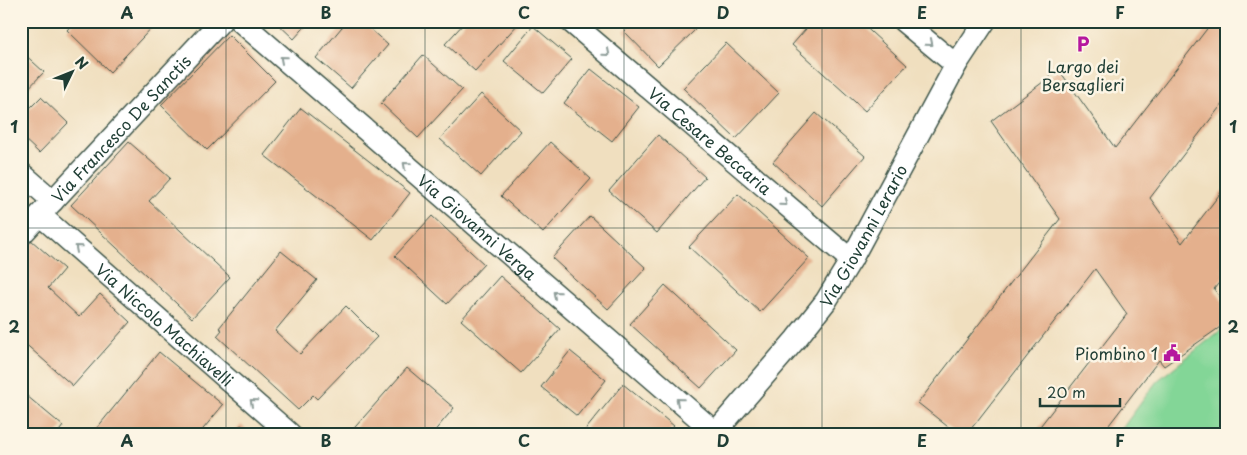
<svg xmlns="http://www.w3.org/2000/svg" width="1247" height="455" viewBox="0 0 1247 455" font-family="'Playpen Sans',sans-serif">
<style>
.green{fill:#83d697;stroke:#518a66}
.building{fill:#e4b08d}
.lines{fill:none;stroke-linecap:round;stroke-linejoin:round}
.minor-casing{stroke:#3e5549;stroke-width:24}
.minor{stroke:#fff;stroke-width:21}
.oneway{stroke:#8f9e9a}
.grid{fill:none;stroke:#1f3d34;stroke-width:1;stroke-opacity:0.55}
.labels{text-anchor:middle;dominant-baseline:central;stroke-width:5;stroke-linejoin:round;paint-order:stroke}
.poi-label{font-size:16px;fill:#1f3d34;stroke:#fcf5e5}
.street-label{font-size:16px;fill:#1f3d34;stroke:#fcf5e5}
.neatline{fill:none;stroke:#1f3d34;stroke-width:2}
.grid-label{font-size:16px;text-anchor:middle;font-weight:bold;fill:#1f3d34}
</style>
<rect width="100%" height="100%" fill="#fcf5e5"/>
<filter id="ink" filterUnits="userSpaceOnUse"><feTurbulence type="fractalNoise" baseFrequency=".02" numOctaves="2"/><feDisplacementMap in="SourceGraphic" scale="10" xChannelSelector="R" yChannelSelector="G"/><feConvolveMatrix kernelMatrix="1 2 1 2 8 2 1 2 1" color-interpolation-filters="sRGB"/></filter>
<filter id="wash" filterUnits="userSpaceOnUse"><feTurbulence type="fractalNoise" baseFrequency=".0096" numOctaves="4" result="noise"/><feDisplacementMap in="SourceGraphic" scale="20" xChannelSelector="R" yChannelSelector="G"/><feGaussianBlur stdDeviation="1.12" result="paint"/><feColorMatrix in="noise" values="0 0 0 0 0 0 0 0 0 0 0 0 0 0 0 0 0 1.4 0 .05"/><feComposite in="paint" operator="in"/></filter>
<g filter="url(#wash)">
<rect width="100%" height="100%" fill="#f0dfbf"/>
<path class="green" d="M 1226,326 L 1226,434 L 1118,434 L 1157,381 Z"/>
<g id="blocks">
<path class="building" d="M 75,21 L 158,21 L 110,72 L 67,30 Z
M 275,21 L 310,21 L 294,39 Z
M 347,21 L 361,21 L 388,45 L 351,88 L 316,58 Z
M 466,21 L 518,21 L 519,23 L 475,71 L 445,44 Z
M 634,21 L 687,21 L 695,30 L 658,66 L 624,31 Z
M 813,21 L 859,21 L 907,65 L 865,111 L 792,45 Z
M 1213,21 L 1226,21 L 1226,99 L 1150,198 L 1182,243 L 1226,186 L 1226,274 L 1214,289 L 1226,306 L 1226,323 L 1164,366 L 1159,360 L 1102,434 L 1034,434 L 1127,314 L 1095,269 L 967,434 L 957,434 L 918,403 L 1060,219 L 991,121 L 1059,70 L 1115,148 Z
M 533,26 L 572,59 L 543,93 L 504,61 Z
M 229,35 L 275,81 L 207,150 L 161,105 Z
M 726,43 L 779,93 L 736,139 L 683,88 Z
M 21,51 L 44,72 L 21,96 Z
M 423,55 L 462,90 L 418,138 L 381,103 Z
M 591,69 L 639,107 L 612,141 L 564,103 Z
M 481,94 L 521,131 L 481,176 L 440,139 Z
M 41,97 L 68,123 L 39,153 L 21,136 L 21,117 Z
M 301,108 L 410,193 L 373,240 L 264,155 Z
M 816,113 L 865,156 L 822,206 L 773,162 Z
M 658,135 L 705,177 L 657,233 L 609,191 Z
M 129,142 L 170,178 L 149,201 L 230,277 L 192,318 L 71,205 Z
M 550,142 L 591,179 L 543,233 L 501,196 Z
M 738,194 L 809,258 L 760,312 L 689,247 Z
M 432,216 L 484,264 L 447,304 L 395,256 Z
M 590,216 L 646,268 L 608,309 L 552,258 Z
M 31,240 L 64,269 L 48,288 L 79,317 L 100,294 L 130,322 L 73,386 L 21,340 L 21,251 Z
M 281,251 L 317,280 L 275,331 L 300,354 L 346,306 L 377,337 L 317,399 L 313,395 L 298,410 L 217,336 L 222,330 L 219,328 Z
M 500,276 L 560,329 L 521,373 L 461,320 Z
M 665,285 L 736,350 L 701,388 L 630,324 Z
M 570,351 L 606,380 L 577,416 L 541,387 Z
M 159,352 L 223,405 L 199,434 L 158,434 L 151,428 L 146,434 L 92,434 Z
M 407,368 L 454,408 L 432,434 L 349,434 Z
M 623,384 L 674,426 L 668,434 L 582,434 Z
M 21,391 L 63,426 L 57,434 L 21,434 Z
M 241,425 L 252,434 L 233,434 Z"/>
</g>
</g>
<g filter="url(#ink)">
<use href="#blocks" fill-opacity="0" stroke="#3e5549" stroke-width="1"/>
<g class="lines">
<g class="minor-casing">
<g id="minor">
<path id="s1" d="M 240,21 L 717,434"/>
<path id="s2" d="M 570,21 L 851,260"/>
<path d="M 903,21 L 956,65"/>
<path d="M 21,173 L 53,201"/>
<path id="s3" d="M 40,215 L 290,434"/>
<path id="s4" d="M 21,235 L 221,21"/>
<path id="s5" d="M 714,434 L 796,339 L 826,301 L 851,260 L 956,65 L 985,21"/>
</g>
</g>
<use href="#minor" class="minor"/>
</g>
<defs><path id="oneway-chevron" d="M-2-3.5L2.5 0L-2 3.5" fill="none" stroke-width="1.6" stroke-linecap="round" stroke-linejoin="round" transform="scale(1.25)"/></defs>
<g class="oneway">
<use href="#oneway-chevron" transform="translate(930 43) rotate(40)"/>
<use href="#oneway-chevron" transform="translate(607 53) rotate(40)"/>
<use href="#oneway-chevron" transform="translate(283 59) rotate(-139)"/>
<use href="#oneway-chevron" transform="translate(406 165) rotate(-139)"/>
<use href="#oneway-chevron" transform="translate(784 203) rotate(40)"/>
<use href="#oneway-chevron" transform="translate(78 248) rotate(-139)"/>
<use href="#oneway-chevron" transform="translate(556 294) rotate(-139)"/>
<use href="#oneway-chevron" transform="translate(679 401) rotate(-139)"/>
<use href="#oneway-chevron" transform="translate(253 402) rotate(-139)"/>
</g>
</g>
<path class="grid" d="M 226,21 L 226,434M 425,21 L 425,434M 624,21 L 624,434M 822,21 L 822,434M 1021,21 L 1021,434M 21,228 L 1226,228"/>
<defs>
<g id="parking-bare" transform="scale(1.35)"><path d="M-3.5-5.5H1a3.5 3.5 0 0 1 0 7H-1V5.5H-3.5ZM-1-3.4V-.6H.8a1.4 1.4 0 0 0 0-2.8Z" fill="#b5179e" stroke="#fcf5e5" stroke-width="2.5" paint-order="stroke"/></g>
<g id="civic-bare" transform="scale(1.35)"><path d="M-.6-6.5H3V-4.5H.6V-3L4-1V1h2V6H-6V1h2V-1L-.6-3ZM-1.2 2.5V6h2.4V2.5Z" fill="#b5179e" stroke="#fcf5e5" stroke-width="2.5" paint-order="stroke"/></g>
</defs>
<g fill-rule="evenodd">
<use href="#parking-bare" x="1083" y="44"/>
<use href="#civic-bare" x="1172" y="353"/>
</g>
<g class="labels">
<g class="poi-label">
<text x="1083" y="66">Largo dei<tspan x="1083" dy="18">Bersaglieri</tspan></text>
<text x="1158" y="353" text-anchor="end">Piombino 1</text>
</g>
<g class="street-label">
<text stroke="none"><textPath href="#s4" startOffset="146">Via Francesco De Sanctis</textPath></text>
<text stroke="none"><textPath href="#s2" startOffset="184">Via Cesare Beccaria</textPath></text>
<text stroke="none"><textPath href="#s1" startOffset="314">Via Giovanni Verga</textPath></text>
<text stroke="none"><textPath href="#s5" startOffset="249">Via Giovanni Lerario</textPath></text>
<text stroke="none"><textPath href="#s3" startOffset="166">Via Niccolo Machiavelli</textPath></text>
</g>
</g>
<rect width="1247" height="455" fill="none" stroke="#fcf5e5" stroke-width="55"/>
<g transform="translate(72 72) rotate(47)" stroke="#fcf5e5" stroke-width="4" paint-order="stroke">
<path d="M0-4L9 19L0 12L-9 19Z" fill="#1f3d34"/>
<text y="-8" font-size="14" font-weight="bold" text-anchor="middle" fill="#1f3d34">N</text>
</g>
<path d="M1040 398v8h80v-8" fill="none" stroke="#1f3d34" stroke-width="2.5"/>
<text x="1047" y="398" font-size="15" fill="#1f3d34" stroke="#fcf5e5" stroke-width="4" paint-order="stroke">20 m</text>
<rect x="28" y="28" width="1192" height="400" class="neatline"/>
<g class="grid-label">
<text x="127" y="19">A</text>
<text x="326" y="19">B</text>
<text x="524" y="19">C</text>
<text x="723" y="19">D</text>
<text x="922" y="19">E</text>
<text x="1120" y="19">F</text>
<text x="14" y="133">1</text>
<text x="1233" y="133">1</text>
<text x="14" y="333">2</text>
<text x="1233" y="333">2</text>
<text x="127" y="447">A</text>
<text x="326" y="447">B</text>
<text x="524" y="447">C</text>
<text x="723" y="447">D</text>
<text x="922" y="447">E</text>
<text x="1120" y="447">F</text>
</g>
</svg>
